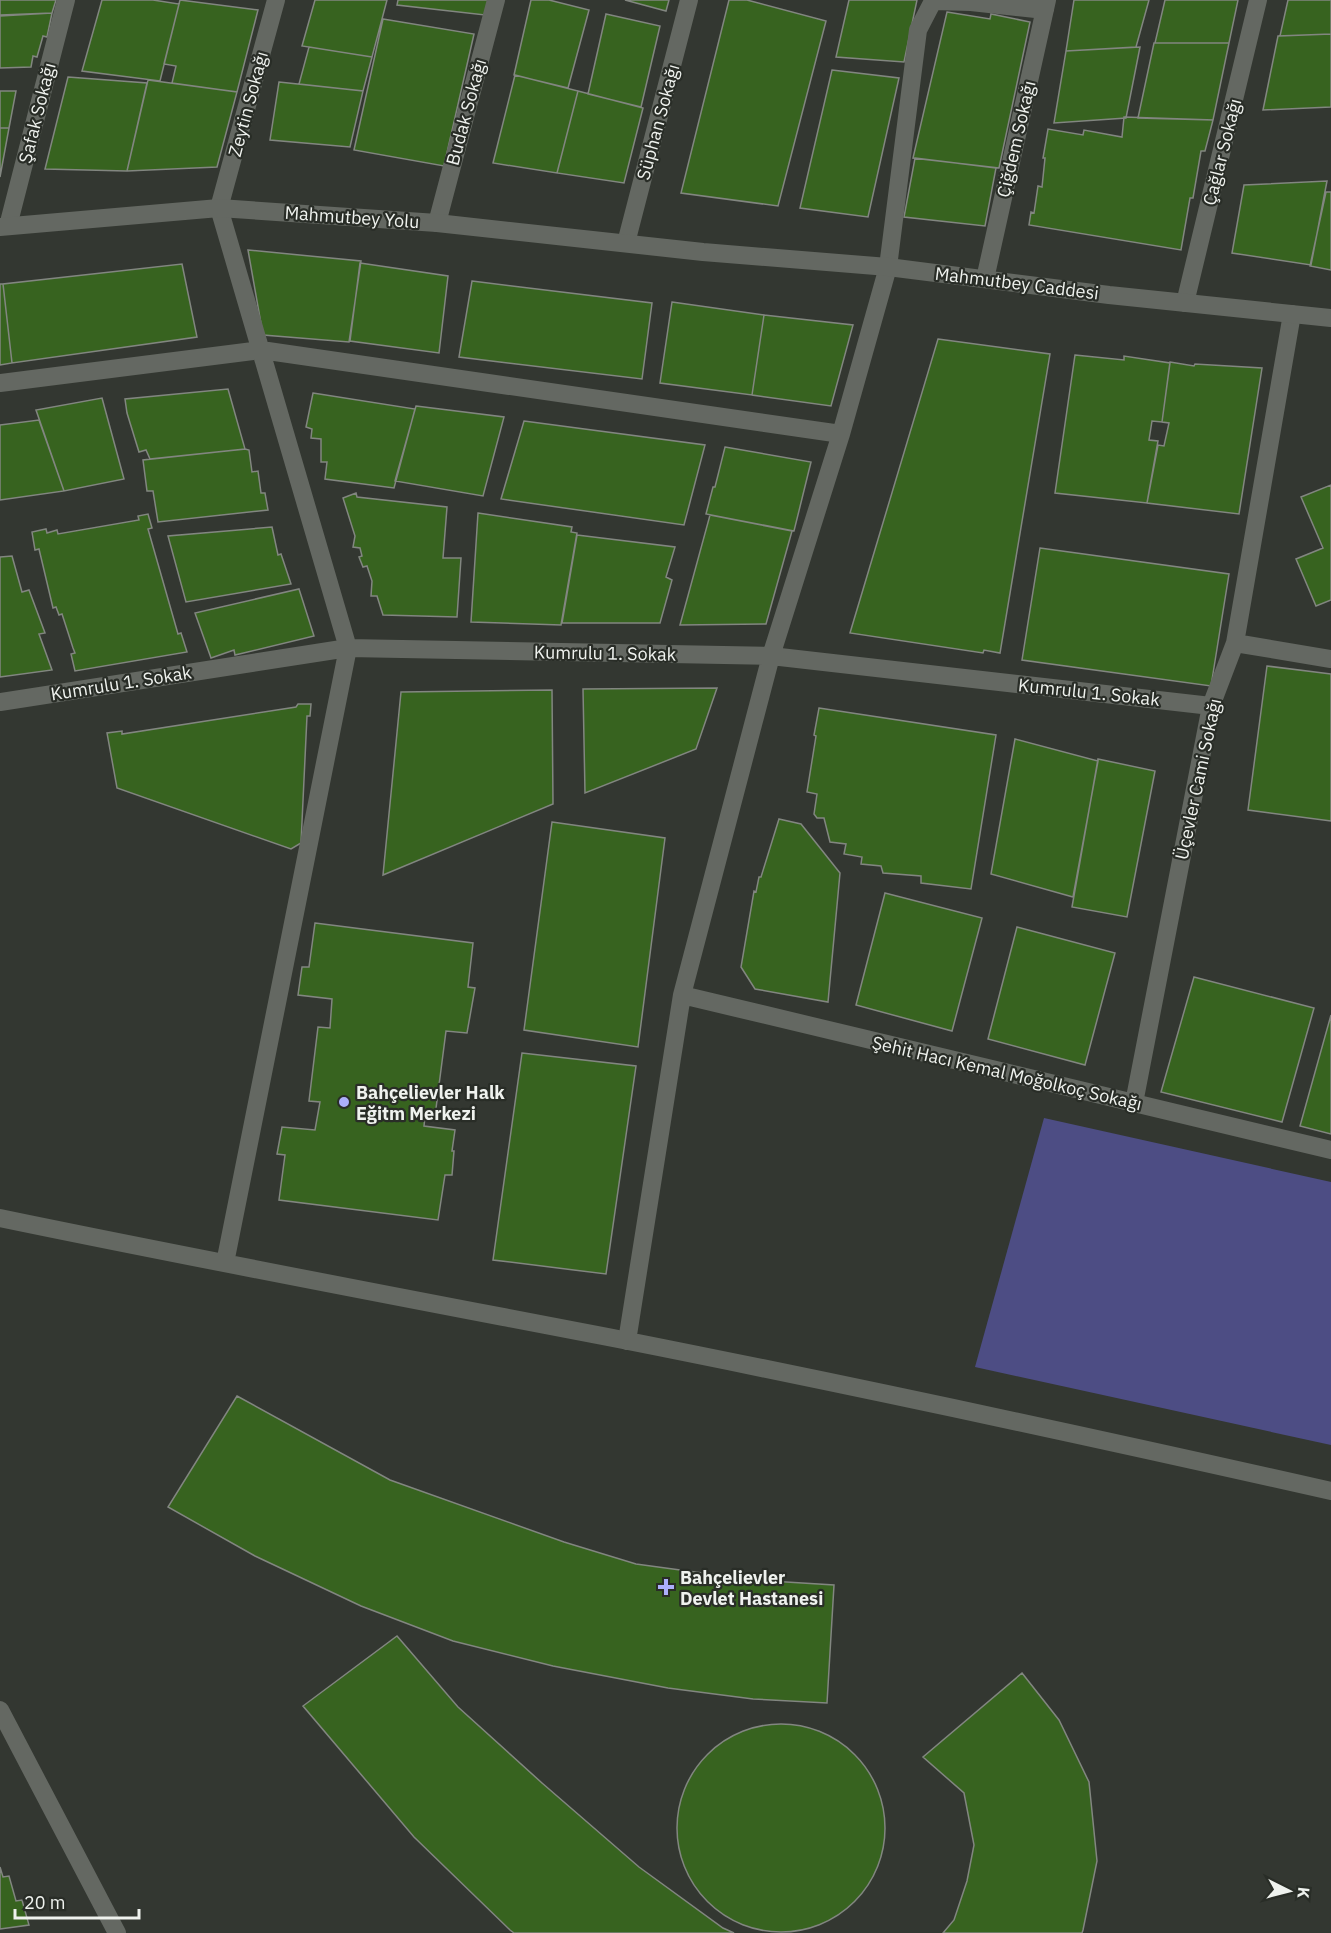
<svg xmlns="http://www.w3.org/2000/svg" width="1331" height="1933" viewBox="0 0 1331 1933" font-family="'IBM Plex Sans',sans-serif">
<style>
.green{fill:#4d4d84}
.building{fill:#37631f;stroke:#828680;stroke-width:1.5}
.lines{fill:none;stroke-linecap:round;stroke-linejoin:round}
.minor{stroke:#646862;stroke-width:18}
.tertiary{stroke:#646862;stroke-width:18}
.secondary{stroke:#646862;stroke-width:18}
.poi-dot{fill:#acaffb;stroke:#292d27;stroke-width:2}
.labels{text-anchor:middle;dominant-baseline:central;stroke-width:4.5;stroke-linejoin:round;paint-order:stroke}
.street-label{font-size:18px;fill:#eff2ee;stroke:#292d27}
.poi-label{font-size:18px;font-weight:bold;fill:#eff2ee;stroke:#292d27;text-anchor:start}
</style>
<rect width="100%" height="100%" fill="#333731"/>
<path class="green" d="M 1044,1118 L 1331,1182 L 1331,1445 L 975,1367 Z"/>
<path class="building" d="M 0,0 L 56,0 L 52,13 L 0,15 Z
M 102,0 L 153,0 L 179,4 L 160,81 L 82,71 Z
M 180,0 L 258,10 L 237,92 L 172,83 L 176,66 L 164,64 Z
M 315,0 L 387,0 L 372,57 L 302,46 Z
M 398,0 L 489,0 L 485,15 L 397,5 Z
M 531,0 L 549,0 L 589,10 L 568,88 L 514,75 Z
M 625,0 L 669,0 L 666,11 Z
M 729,0 L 747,0 L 826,21 L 778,206 L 681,193 Z
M 849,0 L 917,0 L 904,62 L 836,57 Z
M 1074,0 L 1149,0 L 1136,47 L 1066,51 Z
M 1165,0 L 1238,0 L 1229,43 L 1155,43 Z
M 1288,0 L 1331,0 L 1331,34 L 1280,36 Z
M 947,12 L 990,19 L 991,14 L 1030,22 L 999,168 L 913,158 Z
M 52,13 L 47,37 L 43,36 L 37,57 L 33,56 L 31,67 L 0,68 L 0,16 Z
M 606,14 L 660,26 L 641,107 L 588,94 Z
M 383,19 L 474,34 L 444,166 L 354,150 Z
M 1331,34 L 1331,107 L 1263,110 L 1278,36 Z
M 1154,43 L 1229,43 L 1213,120 L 1138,118 Z
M 309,47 L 372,57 L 363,91 L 299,84 Z
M 1140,47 L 1126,118 L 1054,123 L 1066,51 Z
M 832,70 L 899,78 L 868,217 L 800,208 Z
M 515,75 L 578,91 L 557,173 L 493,163 Z
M 68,77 L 147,83 L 127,171 L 45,169 Z
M 148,80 L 237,92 L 217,167 L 127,171 Z
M 279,82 L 363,91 L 350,147 L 270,140 Z
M 0,91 L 16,91 L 9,128 L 0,128 Z
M 578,91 L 643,108 L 624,183 L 557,173 Z
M 1124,117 L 1213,120 L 1205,151 L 1201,151 L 1193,198 L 1190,198 L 1181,250 L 1029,225 L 1031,212 L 1034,213 L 1038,186 L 1042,187 L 1045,158 L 1043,158 L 1048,129 L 1083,135 L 1084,130 L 1122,137 Z
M 0,128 L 9,128 L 0,177 Z
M 915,158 L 996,168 L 985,226 L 904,217 Z
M 1327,181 L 1311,265 L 1232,253 L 1244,185 Z
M 1326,192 L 1331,192 L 1331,270 L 1310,266 Z
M 248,250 L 361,261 L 349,342 L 263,335 Z
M 360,263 L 448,276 L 439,353 L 350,341 Z
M 182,264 L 197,337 L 12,363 L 3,284 Z
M 472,281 L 652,303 L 642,379 L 459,357 Z
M 0,284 L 3,284 L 12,363 L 0,365 Z
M 672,302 L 764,315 L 752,395 L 660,383 Z
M 764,315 L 853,325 L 831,406 L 752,395 Z
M 938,339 L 1050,354 L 1000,653 L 984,650 L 983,653 L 850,633 Z
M 1075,355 L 1124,360 L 1124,356 L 1170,363 L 1162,422 L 1152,421 L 1149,440 L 1158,441 L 1147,503 L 1055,493 Z
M 1170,362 L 1194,366 L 1195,364 L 1262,368 L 1239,514 L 1147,503 L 1158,445 L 1164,446 L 1169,423 L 1162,422 Z
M 228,389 L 245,449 L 150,459 L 146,450 L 139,452 L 127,413 L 125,399 Z
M 313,393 L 415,409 L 394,488 L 325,479 L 327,462 L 321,462 L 321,439 L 311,438 L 312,429 L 306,427 Z
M 102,398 L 124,479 L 64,491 L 36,410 Z
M 416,406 L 504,417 L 483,496 L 395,481 Z
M 39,420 L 64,491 L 0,500 L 0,425 Z
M 524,421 L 705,445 L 684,525 L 501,499 Z
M 725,447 L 811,462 L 794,531 L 706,514 L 713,487 L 715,487 Z
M 245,449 L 249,450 L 252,472 L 258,471 L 261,493 L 265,493 L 268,510 L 158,522 L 153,491 L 147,491 L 143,460 Z
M 1331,485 L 1331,600 L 1316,606 L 1296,559 L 1323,548 L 1301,497 Z
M 356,493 L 357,497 L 447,507 L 443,558 L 461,558 L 457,617 L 383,615 L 377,596 L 371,596 L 372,581 L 367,566 L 363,567 L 359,557 L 362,556 L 360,548 L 353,547 L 355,536 L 343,498 Z
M 478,513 L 572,527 L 571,532 L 577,533 L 561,625 L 471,622 Z
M 148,514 L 152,528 L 148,529 L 178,634 L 181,633 L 187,652 L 75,671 L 71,654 L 75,653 L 73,648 L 62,614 L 59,615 L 56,607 L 53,608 L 39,549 L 35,550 L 32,532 L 46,529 L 47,533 L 57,530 L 58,534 L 139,520 L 138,516 Z
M 710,515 L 792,531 L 766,624 L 680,625 Z
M 272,527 L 278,555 L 281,554 L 291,584 L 186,602 L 168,536 Z
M 577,535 L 675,547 L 666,577 L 672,580 L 660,623 L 562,623 Z
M 1040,548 L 1229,574 L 1211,686 L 1022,660 Z
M 12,556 L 22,592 L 29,590 L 45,633 L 39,634 L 52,670 L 0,677 L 0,557 Z
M 299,589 L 314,636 L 235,655 L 234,650 L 211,658 L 195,613 Z
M 1267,666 L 1331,674 L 1331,821 L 1248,810 Z
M 717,688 L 696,749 L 585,793 L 583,689 Z
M 552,690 L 553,804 L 383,875 L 401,692 Z
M 298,704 L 311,704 L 310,716 L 307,716 L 301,843 L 291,849 L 117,788 L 107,733 L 122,731 L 122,734 L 296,707 Z
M 819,708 L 996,735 L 971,889 L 921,883 L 921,876 L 883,873 L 881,866 L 861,864 L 862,857 L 844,854 L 846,844 L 830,842 L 824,818 L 817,818 L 814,814 L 817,794 L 807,792 L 816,736 L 814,735 Z
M 1015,739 L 1098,761 L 1073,897 L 991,874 Z
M 1098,759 L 1155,771 L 1127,917 L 1072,907 Z
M 779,819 L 801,824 L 840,873 L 828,1002 L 755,989 L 741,967 L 754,891 L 756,892 L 759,877 L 761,877 Z
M 552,822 L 665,838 L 638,1047 L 524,1030 Z
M 885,893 L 982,918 L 952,1031 L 856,1005 Z
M 315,923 L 473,943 L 468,987 L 475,988 L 467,1033 L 446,1031 L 435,1116 L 425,1116 L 424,1126 L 455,1130 L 452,1151 L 454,1151 L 452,1175 L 445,1175 L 438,1220 L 279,1200 L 285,1155 L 277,1154 L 282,1127 L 315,1130 L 320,1102 L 309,1101 L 318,1027 L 330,1028 L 332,999 L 298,995 L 302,967 L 309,967 Z
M 1017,927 L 1115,953 L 1085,1065 L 988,1039 Z
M 1194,977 L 1314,1008 L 1282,1122 L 1161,1092 Z
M 1331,1015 L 1331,1134 L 1300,1126 Z
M 522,1053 L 636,1066 L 606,1274 L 493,1260 Z
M 237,1396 L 390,1480 L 564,1542 L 636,1564 L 754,1580 L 834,1585 L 827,1703 L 753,1699 L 668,1688 L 553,1666 L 453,1641 L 361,1606 L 255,1556 L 168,1507 Z
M 397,1636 L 458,1707 L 542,1783 L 639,1867 L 723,1928 L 734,1933 L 514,1933 L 510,1930 L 414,1837 L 303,1706 Z
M 1022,1673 L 1059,1720 L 1089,1782 L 1097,1861 L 1083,1930 L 1082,1933 L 943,1933 L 954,1920 L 967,1881 L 974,1845 L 964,1793 L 923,1757 Z
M677 1828a104 104 0 1 1 208 0a104 104 0 1 1-208 0Z
M 0,1867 L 3,1877 L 9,1876 L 16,1901 L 22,1900 L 29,1925 L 0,1929 Z"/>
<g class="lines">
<path class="minor" d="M 437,223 L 496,0
M 8,226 L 66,0
M 626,243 L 689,0
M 985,279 L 1047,0
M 1185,303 L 1258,0
M 0,383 L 261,350 L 841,434
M 1235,643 L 1331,659
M 0,702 L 348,648 L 771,656 L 1211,706
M 682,995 L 1331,1150
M 1134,1103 L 1211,706 L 1235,643 L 1292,314
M 0,1218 C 207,1261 415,1300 623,1340 C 860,1387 1096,1438 1331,1491
M 225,1263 L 348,648 L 219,208 L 276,0
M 627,1341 L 682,995 L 771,656 L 841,434 L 888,267 L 918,30 L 933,1 L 971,2 L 1045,10"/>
<path class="tertiary" d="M 0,1710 L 117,1933"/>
<path class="secondary" d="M 0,227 L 219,208 L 437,223 L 703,252 L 888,267 L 1109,295 L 1331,318"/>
</g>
<g class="poi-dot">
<circle cx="344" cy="1102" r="6"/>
<path d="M663 1578h6v6h6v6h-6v6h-6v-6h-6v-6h6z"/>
</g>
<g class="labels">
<g class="street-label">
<text transform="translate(248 104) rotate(-75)">Zeytin Sokağı</text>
<text transform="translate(466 112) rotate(-75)">Budak Sokağı</text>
<text transform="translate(37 113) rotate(-76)">Şafak Sokağı</text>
<text transform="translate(658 122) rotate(-75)">Süphan Sokağı</text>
<text transform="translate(1016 139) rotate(-77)">Çiğdem Sokağı</text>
<text transform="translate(1222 152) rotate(-76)">Çağlar Sokağı</text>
<text transform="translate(352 217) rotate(4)">Mahmutbey Yolu</text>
<text transform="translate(1017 283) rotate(7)">Mahmutbey Caddesi</text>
<text transform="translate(605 653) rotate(1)">Kumrulu 1. Sokak</text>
<text transform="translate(121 683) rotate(-9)">Kumrulu 1. Sokak</text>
<text transform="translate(1089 692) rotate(6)">Kumrulu 1. Sokak</text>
<text transform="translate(1198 779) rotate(-78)">Üçevler Cami Sokağı</text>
<text transform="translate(1007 1073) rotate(13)">Şehit Hacı Kemal Moğolkoç Sokağı</text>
</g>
<g class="poi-label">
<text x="356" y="1092">Bahçelievler Halk<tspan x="356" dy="21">Eğitm Merkezi</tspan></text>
<text x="680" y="1577">Bahçelievler<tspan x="680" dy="21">Devlet Hastanesi</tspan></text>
</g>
</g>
<g transform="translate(1289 1891) rotate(96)" stroke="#292d27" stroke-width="4.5" paint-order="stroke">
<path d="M0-4.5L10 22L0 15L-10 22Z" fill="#eff2ee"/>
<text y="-9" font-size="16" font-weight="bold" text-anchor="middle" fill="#eff2ee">K</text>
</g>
<path d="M15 1909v9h124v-9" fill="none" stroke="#eff2ee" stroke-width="3"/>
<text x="24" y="1909" font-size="18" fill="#eff2ee" stroke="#292d27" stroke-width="4.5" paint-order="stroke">20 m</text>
</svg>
